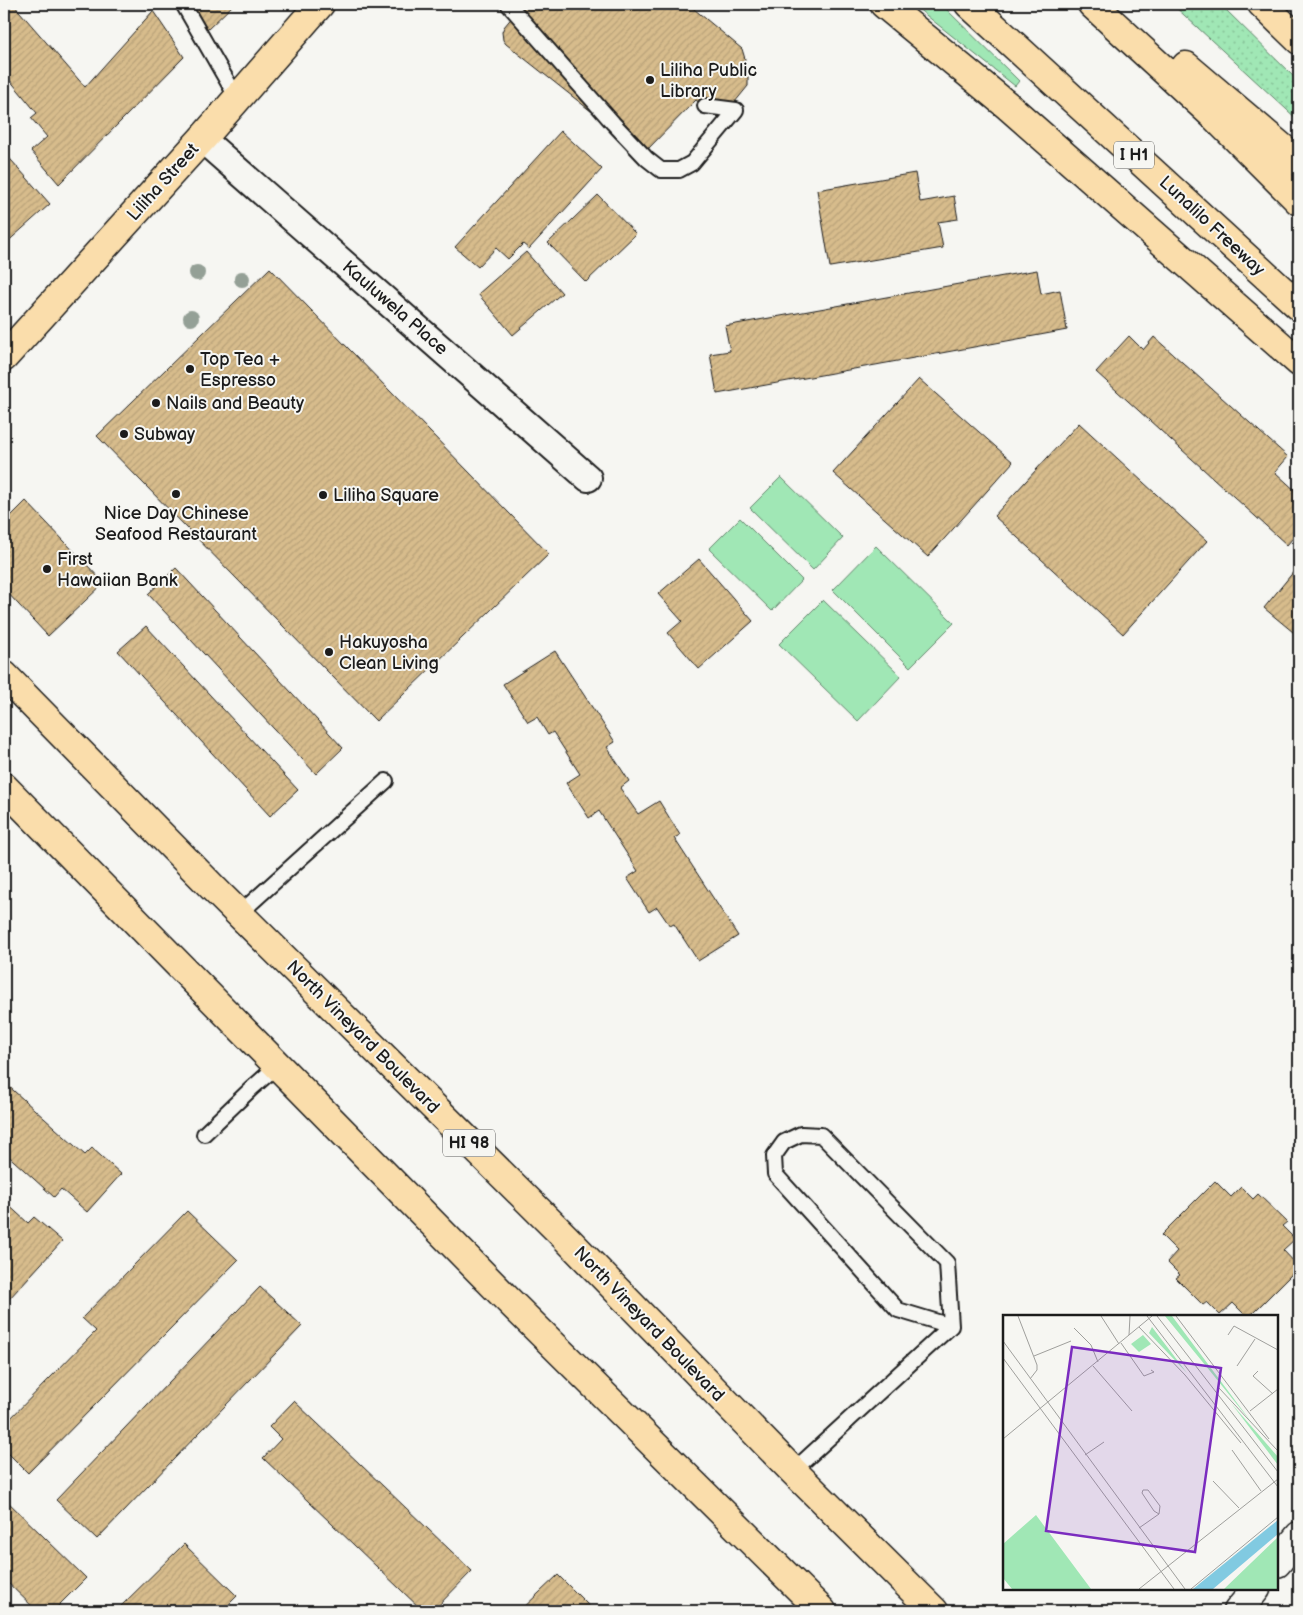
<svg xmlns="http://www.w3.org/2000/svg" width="1303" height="1615" viewBox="0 0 1303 1615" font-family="'Balsamiq Sans',sans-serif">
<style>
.grass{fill:#a0e7b5;stroke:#5e8268}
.park{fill:url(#park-dots);stroke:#5e8268}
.building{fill:url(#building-hatch);stroke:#1c1c1c}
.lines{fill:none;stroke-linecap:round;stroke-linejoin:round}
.service-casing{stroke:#1c1c1c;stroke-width:18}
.minor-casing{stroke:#1c1c1c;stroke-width:30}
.tertiary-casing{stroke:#1c1c1c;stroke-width:31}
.primary-casing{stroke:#1c1c1c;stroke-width:31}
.motorway-casing{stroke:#1c1c1c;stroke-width:31}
.service{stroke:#f6f6f2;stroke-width:14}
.minor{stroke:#f6f6f2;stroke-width:26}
.tertiary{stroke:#f6f6f2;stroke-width:28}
.primary{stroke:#faddab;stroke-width:28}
.motorway{stroke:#faddab;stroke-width:28}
.tree{fill:#94a096}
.poi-dot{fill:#1c1c1c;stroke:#f6f6f2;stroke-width:2}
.labels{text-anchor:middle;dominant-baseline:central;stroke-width:4;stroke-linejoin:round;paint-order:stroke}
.shield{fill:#f6f6f2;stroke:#5d5d5c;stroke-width:1}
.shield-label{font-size:16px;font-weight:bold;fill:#1c1c1c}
.poi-label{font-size:18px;fill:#1c1c1c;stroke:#f6f6f2;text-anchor:start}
.street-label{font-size:18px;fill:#1c1c1c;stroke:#f6f6f2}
.inset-road{fill:none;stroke:#9f9f9c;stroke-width:1}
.view{fill:#7b2cbf;fill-opacity:0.15;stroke:#7b2cbf;stroke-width:2.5}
.inset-edge{fill:none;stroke:#1c1c1c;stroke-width:2.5}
</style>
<defs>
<pattern id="park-dots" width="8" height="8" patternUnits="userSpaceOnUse" patternTransform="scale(1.25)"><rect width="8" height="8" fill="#a0e7b5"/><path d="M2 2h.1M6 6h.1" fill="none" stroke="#89c69b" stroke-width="1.8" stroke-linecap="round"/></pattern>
<pattern id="building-hatch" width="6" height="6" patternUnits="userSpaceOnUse" patternTransform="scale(1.25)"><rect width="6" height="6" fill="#d7bc8c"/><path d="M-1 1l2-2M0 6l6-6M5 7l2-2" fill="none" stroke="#b8a178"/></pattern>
</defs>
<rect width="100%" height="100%" fill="#f6f6f2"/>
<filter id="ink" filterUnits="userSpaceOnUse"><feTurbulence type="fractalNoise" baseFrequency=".02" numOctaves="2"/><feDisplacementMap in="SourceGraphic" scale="10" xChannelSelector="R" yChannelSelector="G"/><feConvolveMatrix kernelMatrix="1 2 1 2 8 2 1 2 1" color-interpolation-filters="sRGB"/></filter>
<g filter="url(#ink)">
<path class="grass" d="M 912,4 L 941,4 L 1019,81 L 1015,86 Z
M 781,477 L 843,538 L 813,570 L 750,508 Z
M 740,518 L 802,580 L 772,611 L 709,549 Z
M 876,546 L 954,623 L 910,667 L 833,590 Z
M 823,600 L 901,676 L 858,721 L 779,644 Z"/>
<path class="park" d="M 1172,4 L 1220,4 L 1299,82 L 1299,121 Z"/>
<path class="building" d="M 4,4 L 13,4 L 85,87 L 153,11 L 184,57 L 59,184 L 31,151 L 47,137 L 31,118 L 37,113 L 4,73 Z
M 192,4 L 234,4 L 206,31 Z
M 523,4 L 688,4 L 742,49 L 745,59 L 742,67 L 748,76 L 748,86 L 721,119 L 696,100 L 644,153 L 506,44 L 503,40 L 502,32 L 504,27 Z
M 561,131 L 602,169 L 529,249 L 523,244 L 508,259 L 496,248 L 478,267 L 455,247 Z
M 4,152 L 50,204 L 4,245 Z
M 915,173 L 920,202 L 954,196 L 958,219 L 938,222 L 943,248 L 830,267 L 817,190 Z
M 598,195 L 636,234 L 586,282 L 548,243 Z
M 526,252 L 562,293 L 513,335 L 478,294 Z
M 270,268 L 549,554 L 376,721 L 97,436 Z
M 1037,270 L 1041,294 L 1060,290 L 1067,330 L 717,394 L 710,354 L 730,351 L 725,326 Z
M 1129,336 L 1143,350 L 1154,337 L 1288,457 L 1275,472 L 1299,494 L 1299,531 L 1287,545 L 1096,372 Z
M 919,379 L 1013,462 L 928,557 L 833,473 Z
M 1079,423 L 1207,541 L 1123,634 L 994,516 Z
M 26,501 L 104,583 L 48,636 L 4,589 L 4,555 L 7,551 L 4,547 L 4,523 Z
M 699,559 L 753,621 L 699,669 L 668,633 L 682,621 L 658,594 Z
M 1299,565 L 1299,637 L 1264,608 Z
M 176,568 L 343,748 L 316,774 L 148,594 Z
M 146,626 L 298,790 L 270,816 L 118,651 Z
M 555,651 L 615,742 L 607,747 L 629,781 L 620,788 L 638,814 L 659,801 L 680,835 L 674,838 L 738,936 L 698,961 L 674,924 L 670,926 L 657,907 L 649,912 L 627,878 L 638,871 L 599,811 L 589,818 L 566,783 L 580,774 L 553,732 L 548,735 L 537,717 L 528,722 L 503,684 Z
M 4,1082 L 85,1155 L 92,1148 L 121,1174 L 87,1212 L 61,1189 L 54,1197 L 4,1152 Z
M 1215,1181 L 1231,1197 L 1241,1187 L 1253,1199 L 1258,1194 L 1287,1222 L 1282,1226 L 1295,1239 L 1283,1250 L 1299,1267 L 1250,1316 L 1246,1316 L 1233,1303 L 1220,1315 L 1207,1302 L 1203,1305 L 1176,1278 L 1180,1275 L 1167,1262 L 1177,1251 L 1161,1235 Z
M 4,1201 L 28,1223 L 34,1217 L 62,1241 L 9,1299 L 4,1294 Z
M 187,1211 L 238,1260 L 28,1473 L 4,1449 L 4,1425 L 96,1331 L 82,1318 Z
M 260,1287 L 302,1326 L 97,1539 L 56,1500 Z
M 294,1401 L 472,1571 L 433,1611 L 423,1611 L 263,1458 L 281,1439 L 269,1427 Z
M 4,1498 L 86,1578 L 53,1611 L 37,1611 L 4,1579 Z
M 184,1544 L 237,1596 L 222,1611 L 116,1611 Z
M 558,1575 L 592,1609 L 589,1611 L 520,1611 Z"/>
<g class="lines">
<g class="service-casing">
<path id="service" d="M 183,4 L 237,98
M 508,4 L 613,123 L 647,159 L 661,170 L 679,170 L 692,163 L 736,110 L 705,106
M 239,914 L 386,781
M 204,1134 L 252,1088 L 277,1066
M 801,1134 L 821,1135 L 947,1263 L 951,1326 L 898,1310 L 775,1174 L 774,1156 L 784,1142 Z
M 793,1471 L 951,1326"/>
</g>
<g class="minor-casing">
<path id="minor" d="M 202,139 L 588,478"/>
</g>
<g class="tertiary-casing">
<path id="tertiary" d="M 1277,1563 L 1299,1536
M 1238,1611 L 1256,1589"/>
</g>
<g class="primary-casing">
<path id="primary" d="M 1262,4 L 1299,40
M 4,357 L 202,139 L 320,4
M 4,675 L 218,893 L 565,1237 L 793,1471 L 934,1611
M 4,787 L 507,1299 L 822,1611"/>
</g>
<g class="motorway-casing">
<path id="motorway" d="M 884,4 L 1008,106 L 1299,362
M 969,4 L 1299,306
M 1092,4 L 1215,117 L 1299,201
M 1186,66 L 1299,162"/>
</g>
<use href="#service" class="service"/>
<use href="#minor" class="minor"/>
<use href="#tertiary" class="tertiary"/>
<use href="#primary" class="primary"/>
<use href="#motorway" class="motorway"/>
</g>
<g class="tree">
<circle cx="197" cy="273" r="8"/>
<circle cx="242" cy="279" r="8"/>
<circle cx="191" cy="318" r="8"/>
</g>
</g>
<g class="poi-dot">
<circle cx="650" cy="80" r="5"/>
<circle cx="190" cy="369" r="5"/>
<circle cx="156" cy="403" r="5"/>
<circle cx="124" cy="434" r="5"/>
<circle cx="176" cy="494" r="5"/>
<circle cx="323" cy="495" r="5"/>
<circle cx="47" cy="569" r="5"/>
<circle cx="329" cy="652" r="5"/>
</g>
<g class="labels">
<g class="shield">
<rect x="1114" y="141.5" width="40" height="27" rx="4"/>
<rect x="443" y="1129.5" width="52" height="27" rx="4"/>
</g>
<g class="shield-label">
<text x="1134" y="155">I H1</text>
<text x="469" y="1143">HI 98</text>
</g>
<g class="poi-label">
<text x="660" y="70">Liliha Public<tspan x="660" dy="21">Library</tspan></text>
<text x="200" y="359">Top Tea +<tspan x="200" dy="21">Espresso</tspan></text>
<text x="166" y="403">Nails and Beauty</text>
<text x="134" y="434">Subway</text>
<text x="333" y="495">Liliha Square</text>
<text x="176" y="513" text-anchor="middle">Nice Day Chinese<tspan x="176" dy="21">Seafood Restaurant</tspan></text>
<text x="57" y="559">First<tspan x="57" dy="21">Hawaiian Bank</tspan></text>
<text x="339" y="642">Hakuyosha<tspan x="339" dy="21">Clean Living</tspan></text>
</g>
<g class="street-label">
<text transform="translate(163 182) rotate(-48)">Liliha Street</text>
<text transform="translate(1212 226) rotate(43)">Lunalilo Freeway</text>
<text transform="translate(395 308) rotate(41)">Kauluwela Place</text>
<text transform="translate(363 1037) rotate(45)">North Vineyard Boulevard</text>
<text transform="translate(649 1324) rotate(46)">North Vineyard Boulevard</text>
</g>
</g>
<g transform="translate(1003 1315)">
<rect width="275" height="275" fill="#f6f6f2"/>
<path d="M 149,12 L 184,58 L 146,18 ZM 140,20 L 148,29 L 136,37 L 128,29 ZM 228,88 L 275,142 L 275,150 Z" fill="#a0e7b5"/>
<path d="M 162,1 L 169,1 L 249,108 L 207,56 ZM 33,200 L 88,274 L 9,274 L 0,263 L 0,229 ZM 275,222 L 275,274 L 221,274 Z" fill="#a0e7b5"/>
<path d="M 275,205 L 275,219 L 210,274 L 190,274 Z" fill="#81cae1"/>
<path class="inset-road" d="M 15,1 L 34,50 L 34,55 L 27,64M 98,1 L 116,29M 144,1 L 275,172M 154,1 L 275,157M 173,1 L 266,124M 136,12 L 182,60 L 238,128M 71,13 L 88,30 L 95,47M 126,20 L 127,1M 225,20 L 231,11 L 275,35M 0,26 L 182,274M 118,28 L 141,61 L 151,57 L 148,55M 31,41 L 68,26M 0,43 L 171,274M 90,51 L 129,96M 234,51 L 252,24M 255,56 L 250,61 L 270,79M 216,73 L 274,135M 247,96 L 275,74M 0,124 L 149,1M 229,135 L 258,176M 82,140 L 101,127M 210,166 L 236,193M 140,175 L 145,175 L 157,191 L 156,199 L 151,196 L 139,178 ZM 136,213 L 156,199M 136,274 L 275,164M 188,274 L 275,202"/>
<path class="view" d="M 69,32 L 218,53 L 192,237 L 43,216 Z"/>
<rect width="275" height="275" class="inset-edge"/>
</g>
<rect width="1303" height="1615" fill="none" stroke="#f6f6f2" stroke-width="20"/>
<rect x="10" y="10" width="1283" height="1595" fill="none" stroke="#1c1c1c" stroke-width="2" filter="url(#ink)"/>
</svg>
